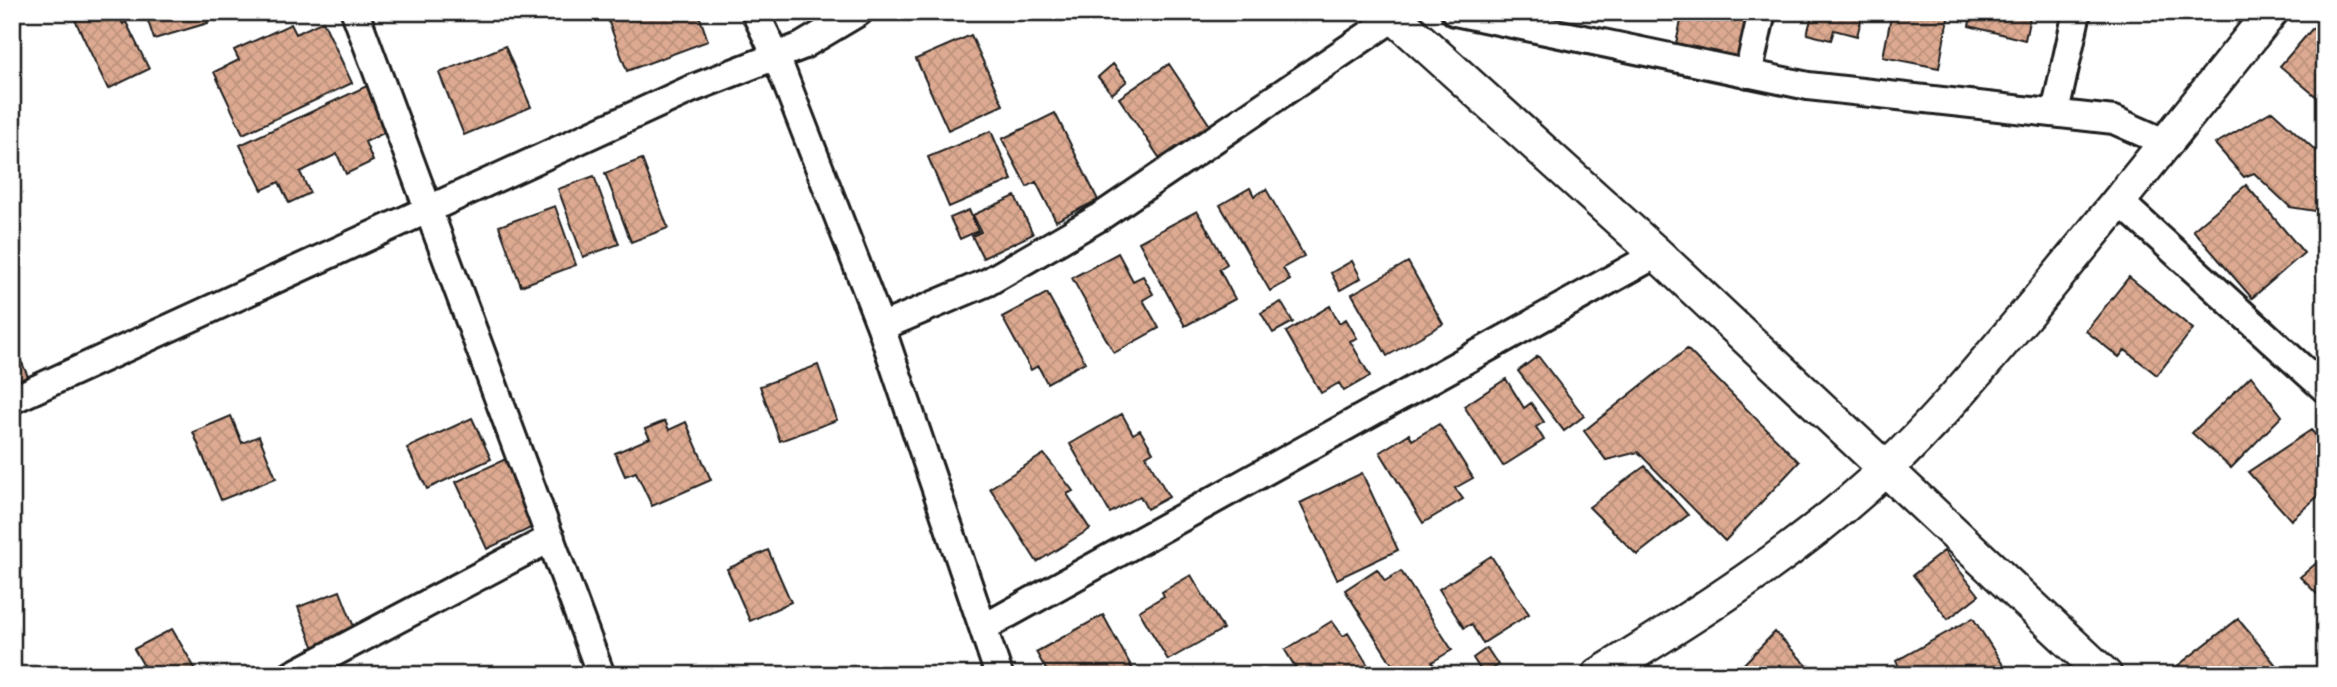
<svg xmlns="http://www.w3.org/2000/svg" width="2337" height="687" viewBox="0 0 2337 687" font-family="'Shantell Sans',sans-serif">
<style>
.building{fill:url(#building-cross-hatch);stroke:#1c1c1c;stroke-width:2}
.lines{fill:none;stroke-linecap:round;stroke-linejoin:round}
.minor-casing{stroke:#1c1c1c;stroke-width:32}
.tertiary-casing{stroke:#1c1c1c;stroke-width:38}
.minor{stroke:#fff;stroke-width:26}
.tertiary{stroke:#fff;stroke-width:33}
</style>
<defs>
<pattern id="building-cross-hatch" width="8" height="8" patternUnits="userSpaceOnUse" patternTransform="scale(1.75)"><rect width="8" height="8" fill="#ddaa91"/><path d="M0 0l8 8M0 8l8-8" fill="none" stroke="#bd927c"/></pattern>
</defs>
<rect width="100%" height="100%" fill="#fff"/>
<filter id="ink" filterUnits="userSpaceOnUse"><feTurbulence type="fractalNoise" baseFrequency=".0143" numOctaves="2"/><feDisplacementMap in="SourceGraphic" scale="14" xChannelSelector="R" yChannelSelector="G"/><feConvolveMatrix kernelMatrix="1 2 1 2 8 2 1 2 1" color-interpolation-filters="sRGB"/></filter>
<g filter="url(#ink)">
<path class="building" d="M 86,12 L 117,12 L 123,24 L 126,22 L 149,69 L 108,89 L 74,18 Z
M 145,12 L 205,12 L 208,23 L 154,39 Z
M 605,12 L 698,12 L 708,41 L 627,71 Z
M 1683,12 L 1752,12 L 1741,58 L 1676,43 Z
M 1813,12 L 1863,12 L 1857,36 L 1834,30 L 1831,40 L 1807,34 Z
M 1892,12 L 1949,12 L 1939,68 L 1883,57 Z
M 1972,12 L 2031,12 L 2025,40 L 1969,26 Z
M 2325,14 L 2325,104 L 2280,66 Z
M 323,21 L 352,83 L 243,134 L 214,72 L 239,60 L 234,50 L 291,24 L 296,34 Z
M 971,35 L 1003,105 L 948,130 L 916,59 Z
M 505,46 L 531,107 L 464,135 L 439,73 Z
M 1113,64 L 1127,81 L 1112,94 L 1098,77 Z
M 1169,64 L 1213,130 L 1163,163 L 1119,98 Z
M 371,84 L 392,129 L 365,142 L 373,161 L 346,174 L 337,154 L 300,172 L 310,193 L 289,203 L 279,182 L 262,190 L 240,145 Z
M 2272,111 L 2325,159 L 2325,202 L 2315,211 L 2290,207 L 2254,173 L 2244,177 L 2215,144 Z
M 1055,113 L 1098,200 L 1056,221 L 1036,182 L 1027,187 L 1002,139 Z
M 991,131 L 1012,180 L 949,207 L 928,157 Z
M 642,159 L 668,228 L 631,242 L 605,173 Z
M 594,176 L 619,244 L 583,257 L 558,189 Z
M 2246,185 L 2304,253 L 2252,298 L 2193,230 Z
M 1250,188 L 1254,196 L 1266,189 L 1304,256 L 1283,268 L 1290,280 L 1270,291 L 1220,205 Z
M 1015,196 L 1033,234 L 983,258 L 972,236 L 981,232 L 973,215 Z
M 555,206 L 576,265 L 521,286 L 499,226 Z
M 969,210 L 978,231 L 960,239 L 950,218 Z
M 1197,211 L 1227,264 L 1219,269 L 1235,299 L 1185,326 L 1139,242 Z
M 1118,253 L 1133,281 L 1143,276 L 1153,294 L 1143,300 L 1159,328 L 1114,353 L 1072,278 Z
M 1352,261 L 1361,278 L 1340,290 L 1331,273 Z
M 1408,262 L 1443,324 L 1387,356 L 1352,294 Z
M 2129,277 L 2193,329 L 2157,375 L 2125,350 L 2119,357 L 2086,331 Z
M 1047,293 L 1085,362 L 1047,383 L 1038,366 L 1031,370 L 1002,317 Z
M 1281,302 L 1293,322 L 1273,333 L 1261,313 Z
M 1330,306 L 1339,323 L 1346,319 L 1357,338 L 1350,341 L 1370,376 L 1344,391 L 1339,383 L 1321,393 L 1286,332 Z
M 1687,349 L 1799,462 L 1725,541 L 1638,452 L 1606,460 L 1584,431 Z
M 1538,356 L 1584,416 L 1564,431 L 1518,371 Z
M 22,363 L 33,388 L 12,397 L 12,367 Z
M 818,365 L 837,420 L 780,441 L 760,386 Z
M 2251,376 L 2282,416 L 2231,468 L 2192,433 Z
M 1506,379 L 1524,408 L 1531,403 L 1544,422 L 1536,427 L 1544,440 L 1503,466 L 1464,406 Z
M 1122,414 L 1133,434 L 1140,430 L 1153,452 L 1146,456 L 1169,497 L 1147,509 L 1140,496 L 1110,513 L 1070,444 Z
M 231,416 L 242,443 L 259,436 L 276,478 L 221,500 L 193,432 Z
M 472,418 L 491,459 L 427,489 L 407,448 Z
M 665,421 L 669,430 L 686,422 L 711,480 L 652,506 L 636,472 L 625,476 L 615,453 L 650,438 L 645,429 Z
M 1439,424 L 1473,478 L 1455,488 L 1463,499 L 1423,523 L 1380,452 L 1409,434 L 1412,440 Z
M 2311,430 L 2325,446 L 2325,490 L 2291,520 L 2248,472 Z
M 1044,454 L 1073,491 L 1067,494 L 1090,529 L 1037,562 L 990,488 Z
M 510,457 L 541,523 L 487,549 L 456,482 Z
M 1645,466 L 1688,515 L 1637,555 L 1589,507 Z
M 1362,473 L 1398,550 L 1337,579 L 1300,503 Z
M 768,550 L 791,602 L 750,621 L 727,569 Z
M 1944,551 L 1979,595 L 1948,619 L 1913,575 Z
M 1491,556 L 1529,614 L 1483,643 L 1471,624 L 1464,628 L 1439,589 Z
M 2320,560 L 2325,563 L 2325,602 L 2300,577 Z
M 1377,569 L 1385,581 L 1401,571 L 1452,650 L 1432,662 L 1440,675 L 1399,675 L 1345,590 Z
M 1191,575 L 1223,629 L 1168,660 L 1139,611 L 1164,596 L 1162,592 Z
M 340,591 L 357,635 L 315,651 L 298,607 Z
M 1103,615 L 1136,675 L 1049,675 L 1036,652 Z
M 1973,618 L 2003,665 L 1986,675 L 1903,675 L 1896,661 Z
M 2238,619 L 2276,665 L 2264,675 L 2174,675 L 2171,671 Z
M 1332,621 L 1343,636 L 1348,633 L 1374,675 L 1300,675 L 1285,650 Z
M 172,629 L 199,675 L 149,675 L 134,649 Z
M 1775,632 L 1816,675 L 1733,675 Z
M 1487,648 L 1498,665 L 1483,674 L 1473,658 Z"/>
<g class="lines">
<g class="minor-casing">
<path id="minor" d="M 355,12 L 601,675
M 755,12 L 776,56 L 881,327 L 999,675
M 1455,12 L 1808,86 L 2114,120 L 2166,143
M 1748,74 L 1762,12
M 2055,113 L 2077,12
M 2119,201 L 2325,389
M 881,327 L 988,282 L 1100,217 L 1402,12
M 12,400 L 691,89 L 802,46 L 859,12
M 983,628 L 1657,254
M 292,675 L 551,538"/>
</g>
<g class="tertiary-casing">
<path id="tertiary" d="M 1389,12 L 1657,254 L 2105,675
M 1599,675 C 1700,613 1800,550 1886,469 C 1937,421 1983,365 2028,312 C 2110,213 2190,113 2271,12"/>
</g>
<use href="#minor" class="minor"/>
<use href="#tertiary" class="tertiary"/>
</g>
</g>
<rect width="2337" height="687" fill="none" stroke="#fff" stroke-width="42"/>
<rect x="21" y="21" width="2295" height="645" fill="none" stroke="#1c1c1c" stroke-width="2.5" filter="url(#ink)"/>
</svg>
